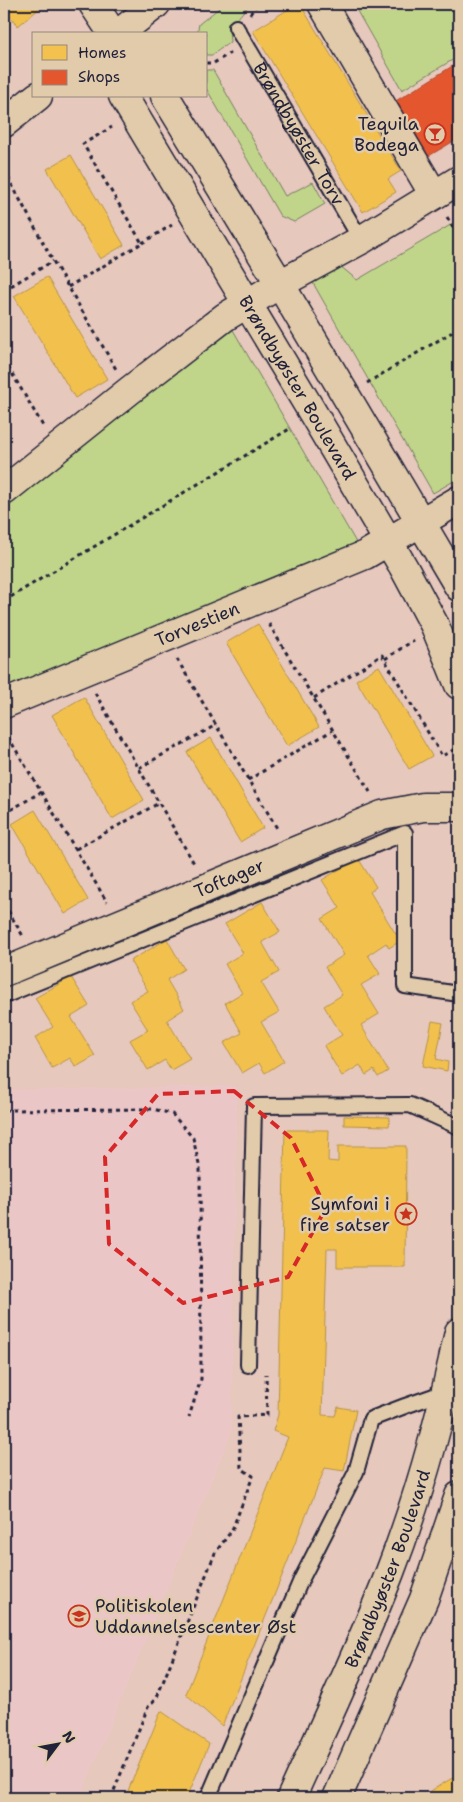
<svg xmlns="http://www.w3.org/2000/svg" width="463" height="1802" viewBox="0 0 463 1802" font-family="'Shantell Sans',sans-serif">
<style>
.built{fill:#ebc6c7}
.green{fill:#c1d58a;stroke:#727c62}
.homes{fill:#f2c14e;stroke:#b49148}
.shops{fill:#e4572e;stroke:#aa4732}
.lines{fill:none;stroke-linecap:round;stroke-linejoin:round}
.service-casing{stroke:#22223b;stroke-width:18}
.minor-casing{stroke:#22223b;stroke-width:31}
.tertiary-casing{stroke:#22223b;stroke-width:31}
.path{stroke:#22223b;stroke-width:3;stroke-dasharray:4 4;stroke-linecap:butt}
.service{stroke:#e2cbab;stroke-width:14}
.minor{stroke:#e2cbab;stroke-width:28}
.tertiary{stroke:#e2cbab;stroke-width:28}
.marked{fill:none;stroke:#d62828;stroke-width:4;stroke-dasharray:10 6;stroke-linejoin:round}
.labels{text-anchor:middle;dominant-baseline:central;stroke-width:5;stroke-linejoin:round;paint-order:stroke}
.poi-label{font-size:18px;fill:#22223b;stroke:#e2cbab;text-anchor:end}
.street-label{font-size:18px;fill:#22223b;stroke:#e2cbab}
</style>
<rect width="100%" height="100%" fill="#e7c8bc"/>
<filter id="ink" filterUnits="userSpaceOnUse"><feTurbulence type="fractalNoise" baseFrequency=".02" numOctaves="2"/><feDisplacementMap in="SourceGraphic" scale="10" xChannelSelector="R" yChannelSelector="G"/><feConvolveMatrix kernelMatrix="1 2 1 2 8 2 1 2 1" color-interpolation-filters="sRGB"/></filter>
<g filter="url(#ink)">
<path class="built" d="M 237,1086 L 231,1434 L 80,1798 L 4,1798 L 4,1090 Z"/>
<path class="green" d="M 224,4 L 250,4 L 229,28 L 230,42 L 212,55 L 206,55 L 206,34 L 197,34 L 199,24 Z
M 353,4 L 459,4 L 459,56 L 402,90 Z
M 206,70 L 213,70 L 285,196 L 313,182 L 325,204 L 294,222 L 280,216 L 206,88 Z
M 459,220 L 459,478 L 433,493 L 313,283 L 340,266 L 357,280 Z
M 229,323 L 358,546 L 4,695 L 4,500 Z"/>
<path class="homes" d="M 4,4 L 45,4 L 18,26 L 4,8 Z
M 297,4 L 300,4 L 401,171 L 388,179 L 396,192 L 363,212 L 253,31 Z
M 71,155 L 124,245 L 100,259 L 47,169 Z
M 47,277 L 107,379 L 75,398 L 14,296 Z
M 258,624 L 319,727 L 287,746 L 226,643 Z
M 379,666 L 432,756 L 409,769 L 356,680 Z
M 84,697 L 144,800 L 112,819 L 52,715 Z
M 211,738 L 263,828 L 240,842 L 187,752 Z
M 35,810 L 88,900 L 65,914 L 12,824 Z
M 358,858 L 376,887 L 370,892 L 400,941 L 389,948 L 386,943 L 368,955 L 380,974 L 361,985 L 379,1014 L 361,1025 L 388,1071 L 378,1077 L 374,1070 L 366,1075 L 360,1065 L 342,1076 L 324,1046 L 342,1035 L 324,1006 L 342,995 L 325,967 L 344,955 L 322,919 L 340,908 L 322,880 Z
M 262,902 L 280,932 L 262,942 L 279,972 L 261,982 L 279,1012 L 261,1022 L 284,1061 L 265,1073 L 259,1063 L 242,1073 L 224,1043 L 242,1033 L 225,1003 L 242,993 L 225,964 L 243,953 L 225,924 Z
M 167,939 L 184,969 L 167,980 L 184,1009 L 167,1020 L 190,1059 L 171,1070 L 165,1060 L 148,1070 L 130,1040 L 148,1030 L 130,1001 L 148,991 L 130,961 Z
M 71,977 L 89,1006 L 71,1017 L 95,1056 L 76,1067 L 70,1058 L 52,1068 L 35,1038 L 53,1027 L 35,998 Z
M 432,1021 L 443,1023 L 436,1059 L 448,1062 L 447,1071 L 423,1066 Z
M 344,1116 L 390,1117 L 389,1126 L 344,1125 Z
M 285,1130 L 329,1130 L 328,1161 L 338,1162 L 338,1146 L 406,1146 L 405,1267 L 337,1267 L 337,1249 L 327,1249 L 322,1415 L 335,1416 L 338,1407 L 356,1410 L 344,1471 L 325,1468 L 222,1726 L 186,1694 L 288,1437 L 273,1431 L 278,1415 Z
M 161,1711 L 209,1744 L 187,1798 L 125,1798 Z
M 459,1774 L 459,1798 L 419,1798 Z"/>
<path class="shops" d="M 459,62 L 459,138 L 427,157 L 394,102 Z"/>
<g class="lines">
<g class="service-casing">
<g id="service">
<path id="s1" d="M 236,27 L 361,240"/>
<path d="M 4,996 L 405,833 L 405,986 L 459,994"/>
<path d="M 248,1365 L 254,1106 L 410,1105 L 459,1127"/>
<path d="M 208,1798 L 301,1580 L 356,1472 L 371,1419 L 405,1406 L 445,1392"/>
</g>
</g>
<g class="minor-casing">
<g id="minor">
<path d="M 93,4 L 113,34"/>
<path d="M 322,4 L 434,195"/>
<path d="M 4,491 L 129,391 L 225,317 L 280,284 L 361,240 L 459,180"/>
<path id="s2" d="M 4,704 L 365,555 L 459,500"/>
<path id="s3" d="M 4,972 L 382,815 L 423,807 L 459,807"/>
</g>
</g>
<g class="tertiary-casing">
<g id="tertiary">
<path d="M 118,34 L 156,4"/>
<path id="s4" d="M 123,96 L 314,415 L 404,568 L 435,626 L 459,685"/>
<path d="M 165,96 L 280,284 L 459,587"/>
<path d="M 4,123 L 38,96"/>
<path id="s5" d="M 291,1798 C 325,1723 360,1649 390,1572 C 420,1495 442,1413 459,1332"/>
<path d="M 337,1798 L 424,1599 L 459,1496"/>
</g>
</g>
<path class="path" d="M 250,14 L 257,4
M 206,63 L 214,63 L 230,53
M 4,170 L 53,261 L 116,369
M 447,217 L 459,239
M 142,243 L 172,225
M 68,287 L 142,243 L 83,144 L 112,127
M 4,290 L 53,261
M 4,360 L 43,426
M 367,383 L 459,328
M 4,601 L 291,428
M 269,624 L 370,792
M 177,659 L 278,830
M 385,659 L 414,640
M 95,693 L 195,865
M 314,698 L 382,655 L 442,756 L 459,747
M 4,730 L 107,902
M 139,768 L 216,725
M 248,780 L 333,730
M 4,814 L 41,792
M 76,849 L 159,803
M 4,904 L 23,936
M 4,1110 L 153,1109 L 172,1114 L 193,1138 L 200,1169 L 201,1379 L 189,1417
M 111,1798 L 148,1707 L 157,1697 L 215,1553 L 232,1530 L 253,1476 L 241,1468 L 238,1417 L 267,1415 L 266,1374"/>
<use href="#service" class="service"/>
<use href="#minor" class="minor"/>
<use href="#tertiary" class="tertiary"/>
</g>
</g>
<path class="marked" d="M 234,1091 L 291,1138 L 326,1208 L 288,1277 L 183,1303 L 109,1244 L 105,1157 L 158,1094 Z"/>
<defs>
<g id="bar-ring" transform="scale(1.125)"><circle r="9.5" fill="#e2cbab" stroke="#c8321e" stroke-width="1.5"/><path d="M-6-5H6L.8 .8V4.5H3.5V6h-7V4.5H-.8V.8Z" fill="#c8321e"/></g>
<g id="sight-ring" transform="scale(1.125)"><circle r="9.5" fill="#e2cbab" stroke="#c8321e" stroke-width="1.5"/><path d="M0-6L1.8-2.2L6-1.7L2.9 1.2L3.7 5.4L0 3.3L-3.7 5.4L-2.9 1.2L-6-1.7L-1.8-2.2Z" fill="#c8321e"/></g>
<g id="university-ring" transform="scale(1.125)"><circle r="9.5" fill="#e2cbab" stroke="#c8321e" stroke-width="1.5"/><path d="M0-5L7-2L0 1L-7-2ZM-4 1L0 2.5L4 1V4Q0 6-4 4Z" fill="#c8321e"/></g>
</defs>
<g fill-rule="evenodd">
<use href="#bar-ring" x="435" y="134"/>
<use href="#sight-ring" x="406" y="1214"/>
<use href="#university-ring" x="79" y="1616"/>
</g>
<g class="labels">
<g class="poi-label">
<text x="419" y="124">Tequila<tspan x="419" dy="21">Bodega</tspan></text>
<text x="390" y="1204">Symfoni i<tspan x="390" dy="21">fire satser</tspan></text>
<text x="95" y="1606" text-anchor="start">Politiskolen<tspan x="95" dy="21">Uddannelsescenter Øst</tspan></text>
</g>
<g class="street-label">
<text stroke="none"><textPath href="#s1" startOffset="124">Brøndbyøster Torv</textPath></text>
<text stroke="none"><textPath href="#s4" startOffset="340">Brøndbyøster Boulevard</textPath></text>
<text stroke="none"><textPath href="#s2" startOffset="209">Torvestien</textPath></text>
<text stroke="none"><textPath href="#s3" startOffset="244">Toftager</textPath></text>
<text stroke="none"><textPath href="#s5" startOffset="249">Brøndbyøster Boulevard</textPath></text>
</g>
</g>
<rect width="463" height="1802" fill="none" stroke="#e2cbab" stroke-width="20"/>
<rect x="10" y="10" width="443" height="1782" fill="none" stroke="#22223b" stroke-width="2" filter="url(#ink)"/>
<rect x="32" y="32" width="175" height="65" fill="#e2cbab" stroke="#95877e"/>
<rect x="42" y="45" width="25" height="15" fill="#f2c14e" stroke="#95877e"/>
<text x="78" y="58" font-size="15" fill="#22223b">Homes</text>
<rect x="42" y="70" width="25" height="15" fill="#e4572e" stroke="#95877e"/>
<text x="78" y="82" font-size="15" fill="#22223b">Shops</text>
<g transform="translate(58 1744) rotate(58)" stroke="#e2cbab" stroke-width="4" paint-order="stroke">
<path d="M0-4L9 19L0 12L-9 19Z" fill="#22223b"/>
<text y="-8" font-size="14" font-weight="bold" text-anchor="middle" fill="#22223b">N</text>
</g>
</svg>
